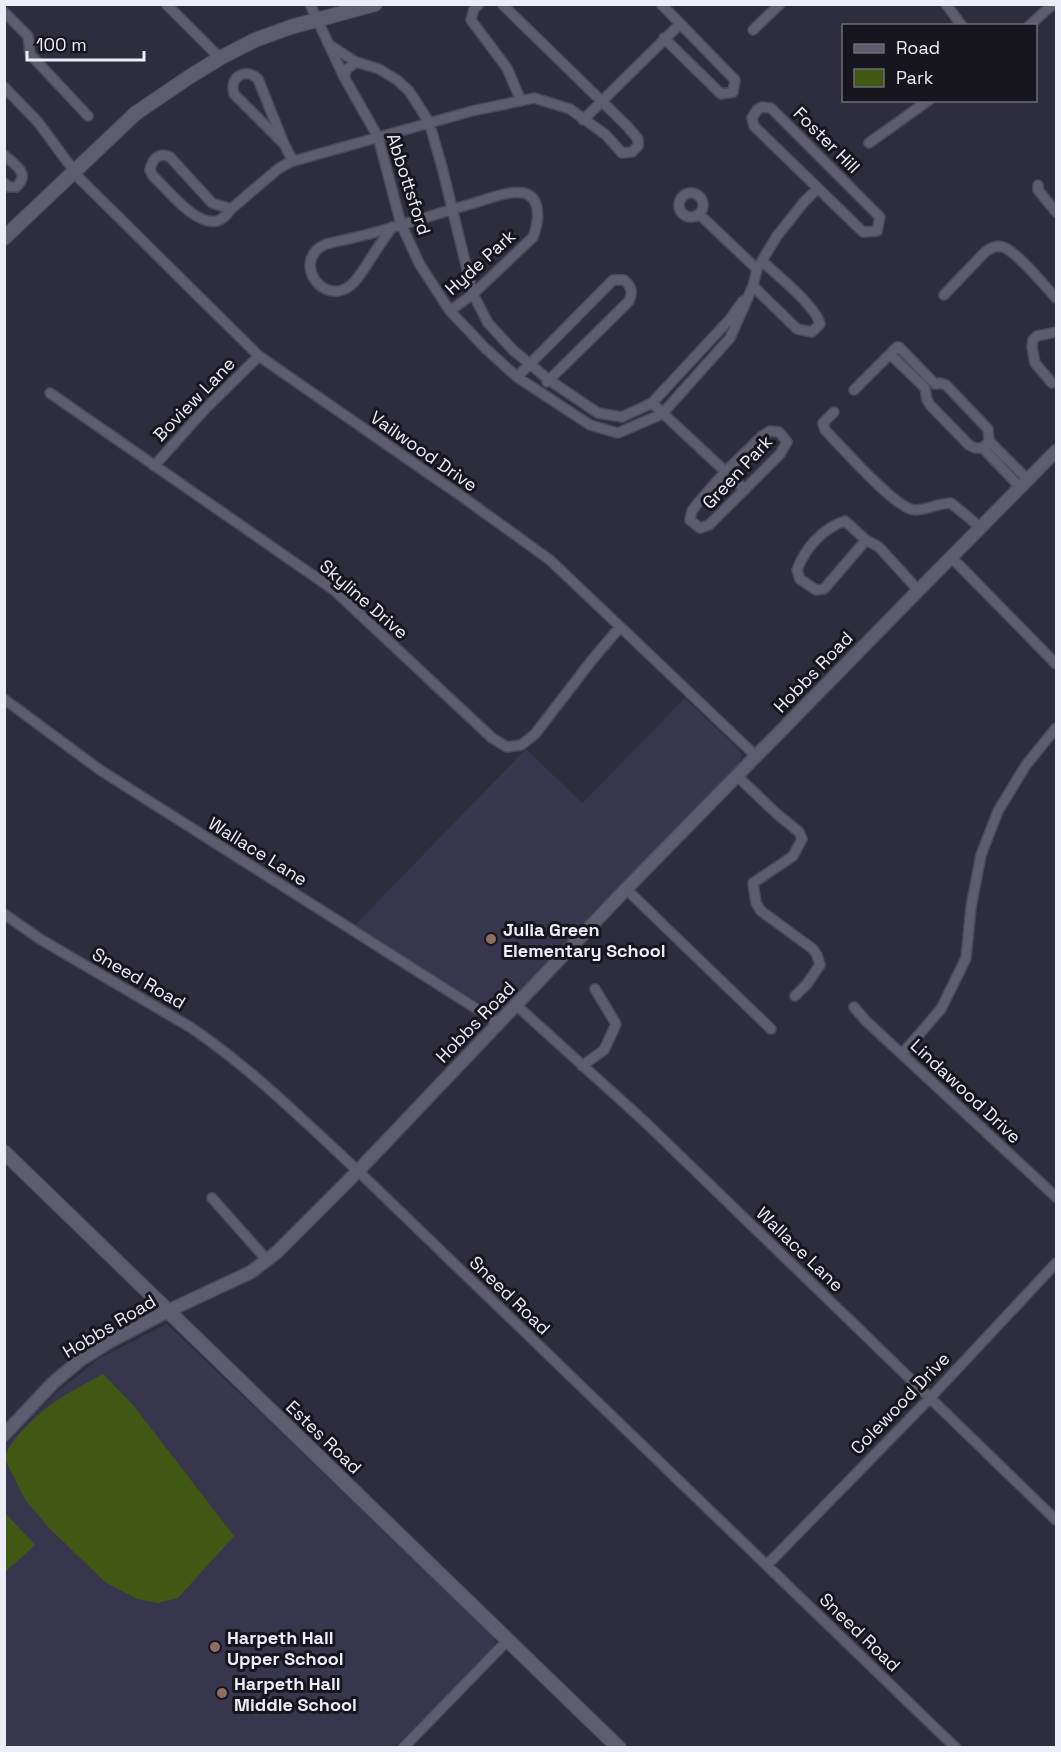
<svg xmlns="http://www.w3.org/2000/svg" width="1061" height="1752" viewBox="0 0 1061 1752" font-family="'Space Grotesk',sans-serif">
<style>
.built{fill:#37364c}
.green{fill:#405814}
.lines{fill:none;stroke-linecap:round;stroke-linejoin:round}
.minor-casing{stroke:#4a4957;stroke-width:12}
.tertiary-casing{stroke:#4a4957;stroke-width:15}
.secondary-casing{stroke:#4a4957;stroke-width:16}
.minor{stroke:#5d5d6f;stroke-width:9}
.tertiary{stroke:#5d5d6f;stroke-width:12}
.secondary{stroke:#5d5d6f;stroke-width:14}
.education-dot{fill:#8d6e63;stroke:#17161e;stroke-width:2}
.labels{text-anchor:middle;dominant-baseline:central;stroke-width:6;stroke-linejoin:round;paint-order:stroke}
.street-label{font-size:18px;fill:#ededf8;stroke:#17161e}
.poi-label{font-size:18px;font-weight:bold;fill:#ededf8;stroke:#17161e;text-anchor:start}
</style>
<rect width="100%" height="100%" fill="#2e2d3e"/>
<path class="built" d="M 685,698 L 737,748 L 742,754 L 739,764 L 498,1015 L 355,925 L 526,749 L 582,803 Z
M 167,1324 L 493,1635 L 495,1643 L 488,1655 L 394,1747 L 5,1747 L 4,1447 L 58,1391 L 100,1358 Z"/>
<path class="green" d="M 103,1374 L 133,1405 L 234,1536 L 178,1598 L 158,1603 L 137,1599 L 105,1582 L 49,1528 L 24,1498 L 5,1459 C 5,1444 41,1411 53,1403 C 69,1392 87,1383 103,1374 Z
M 4,1512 L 35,1545 L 5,1572 L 4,1572 Z"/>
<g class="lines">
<g class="minor-casing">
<path id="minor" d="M 166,4 L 220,58
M 310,4 L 344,77 L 378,137 L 401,224 L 420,265 L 450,311 L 485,348 L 517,377 L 590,425 L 618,433 L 662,414 L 730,338 L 753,286 L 757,269 L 777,236 L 804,202 L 818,188
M 479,4 L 474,9 L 471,20 L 507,68 L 521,101
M 661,4 L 735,80 L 733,92 L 721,94 L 664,38
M 946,4 L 962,26
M 4,12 L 28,36 L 30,54 L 88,116
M 1029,26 L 1053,4
M 753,30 L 780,4
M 328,44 L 356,62
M 344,77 L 347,69 L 356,62 L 379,69 L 397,80 L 409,91 L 429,122 L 442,167 L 473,294 L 488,323 L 513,350 L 549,380 L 598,413 L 622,417 L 652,403 L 730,319 L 743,301
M 4,87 L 38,122 L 80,179 L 259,356 L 464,498 L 550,560 L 756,756
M 762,107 L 771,108 L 880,217 L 877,231 L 863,232 L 754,126 L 752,118 L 757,110 Z
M 583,120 L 680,24
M 869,143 L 929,100
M 284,144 L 234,94 C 229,77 245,67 258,79 L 284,144 L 293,161
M 4,155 C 15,165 31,173 16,187 L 9,187 L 4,183
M 1038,185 L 1038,190 L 1056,212
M679 205a12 12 0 1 1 24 0a12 12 0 1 1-24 0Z
M 231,209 L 212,203 L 170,157 C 159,152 152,159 150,170 L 153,176 C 168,190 195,226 217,221 C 224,219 227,214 231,209 L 278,169 L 290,162 L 472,111 L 534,98 L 570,109 L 606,135 L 622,153 L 632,152 L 638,146 L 638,139 L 627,126 L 502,4
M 699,214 L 757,269
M 392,227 C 383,240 374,253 366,266 C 361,273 357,280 351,285 C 323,308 290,260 326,244 C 344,240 362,236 380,231 C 412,222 443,212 474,203 C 489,199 508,190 524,193 C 543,198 538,224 533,237 L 473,294 L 450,311
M 753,286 L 797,329 L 812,332 L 820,324 C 816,306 776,274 762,261
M 944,295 L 985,252 C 991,248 996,245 1003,247 C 1017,252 1045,286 1056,298
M 517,377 L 613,280 L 624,280 C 632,287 633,292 629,301 L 547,382
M 1052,383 L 1035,363 L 1032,347 L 1033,340 L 1037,336 L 1056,332
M 854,390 L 897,347 L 899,347 L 935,384 L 940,383 L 946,385 L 988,429 L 989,441 L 983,448 L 975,448 L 969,445 L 931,406 L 927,400 L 925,388 L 890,354
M 50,393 L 334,590 L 492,738 L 507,747 L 521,745 L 535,734 L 592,660 L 620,627
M 652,403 L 745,490
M 834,412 L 823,423 L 825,430 C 840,445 896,510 915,510 C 927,510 939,503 951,503 L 980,527
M 770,431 L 779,432 L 787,442 L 780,454 L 709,525 L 700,528 L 690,520 L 692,511 L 697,504 L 725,472 L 762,436 Z
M 989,441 L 1028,480
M 983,448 L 1020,487
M 154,466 L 206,408 L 259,356
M 866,540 L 845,521 C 823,528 805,548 797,570 L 800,579 L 816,590 L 824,589 L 866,540 L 879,547 L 918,590
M 951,557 L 1056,664
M 4,699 L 100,770 L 499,1023
M 737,776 L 777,814 L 799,832 L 802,839 L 793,856 L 753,883 L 756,903 L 761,911 L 813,949 L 817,955 L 820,965 L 807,984 L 795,996
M 626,889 L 771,1029
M 4,914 L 40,939 L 190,1027 C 251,1068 304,1121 358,1171 L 956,1748
M 516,1005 L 644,1121 L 1056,1520
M 854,1007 L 865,1020 L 1056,1197
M 902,1054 L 941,1009 L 966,958 L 971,907 L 981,855 L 998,811 L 1026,765 L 1056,728
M 582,1066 L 604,1050 L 616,1024 L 595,989
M 212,1198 L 267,1260
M 767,1565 L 930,1398 L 1056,1263
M 403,1748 L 509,1639"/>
</g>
<g class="tertiary-casing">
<path id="tertiary" d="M 4,1435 L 53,1383 L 79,1361 L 109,1342 L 168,1311 L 251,1272 L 276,1253 L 358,1171 L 626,889 L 908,601 L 1056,451"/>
</g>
<g class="secondary-casing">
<path id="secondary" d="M 4,238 L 136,113 L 189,77 L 220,58 L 255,40 L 291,27 L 375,4
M 4,1152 L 619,1748"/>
</g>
<use href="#minor" class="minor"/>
<use href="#tertiary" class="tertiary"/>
<use href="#secondary" class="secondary"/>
</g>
<g class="education-dot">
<circle cx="491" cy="939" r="6"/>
<circle cx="215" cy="1647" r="6"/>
<circle cx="222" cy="1693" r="6"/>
</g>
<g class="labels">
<g class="street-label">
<text transform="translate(827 140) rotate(45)">Foster Hill</text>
<text transform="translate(409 184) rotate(72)">Abbottsford</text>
<text transform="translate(480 262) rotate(-42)">Hyde Park</text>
<text transform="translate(194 399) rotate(-46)">Boview Lane</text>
<text transform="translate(424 451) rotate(35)">Vailwood Drive</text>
<text transform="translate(737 472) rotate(-47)">Green Park</text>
<text transform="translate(364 599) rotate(41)">Skyline Drive</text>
<text transform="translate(813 672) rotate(-46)">Hobbs Road</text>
<text transform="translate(258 851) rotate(32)">Wallace Lane</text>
<text transform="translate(139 978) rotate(30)">Sneed Road</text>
<text transform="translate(475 1022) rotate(-46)">Hobbs Road</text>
<text transform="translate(966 1091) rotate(43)">Lindawood Drive</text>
<text transform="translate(800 1249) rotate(44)">Wallace Lane</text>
<text transform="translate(510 1295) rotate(44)">Sneed Road</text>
<text transform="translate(109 1326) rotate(-31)">Hobbs Road</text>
<text transform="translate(900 1403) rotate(-46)">Colewood Drive</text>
<text transform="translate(324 1437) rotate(44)">Estes Road</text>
<text transform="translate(860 1632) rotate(44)">Sneed Road</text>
</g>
<g class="poi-label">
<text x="503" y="929">Julia Green<tspan x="503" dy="21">Elementary School</tspan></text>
<text x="227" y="1637">Harpeth Hall<tspan x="227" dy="21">Upper School</tspan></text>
<text x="234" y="1683">Harpeth Hall<tspan x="234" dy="21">Middle School</tspan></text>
</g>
</g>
<rect width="1061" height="1752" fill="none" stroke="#ededf8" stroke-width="12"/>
<rect x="842" y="24" width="195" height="78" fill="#17161e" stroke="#6d6c75" stroke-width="1.5"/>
<rect x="854" y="44" width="30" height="9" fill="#5d5d6f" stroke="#6d6c75" stroke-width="1.5"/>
<text x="896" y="54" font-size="18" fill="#ededf8">Road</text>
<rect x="854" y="69" width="30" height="18" fill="#405814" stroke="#6d6c75" stroke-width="1.5"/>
<text x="896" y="84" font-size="18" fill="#ededf8">Park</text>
<path d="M27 51v9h117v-9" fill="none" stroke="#ededf8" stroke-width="3"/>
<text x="36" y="51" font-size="18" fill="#ededf8" stroke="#17161e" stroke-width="4.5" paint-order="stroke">100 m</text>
</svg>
